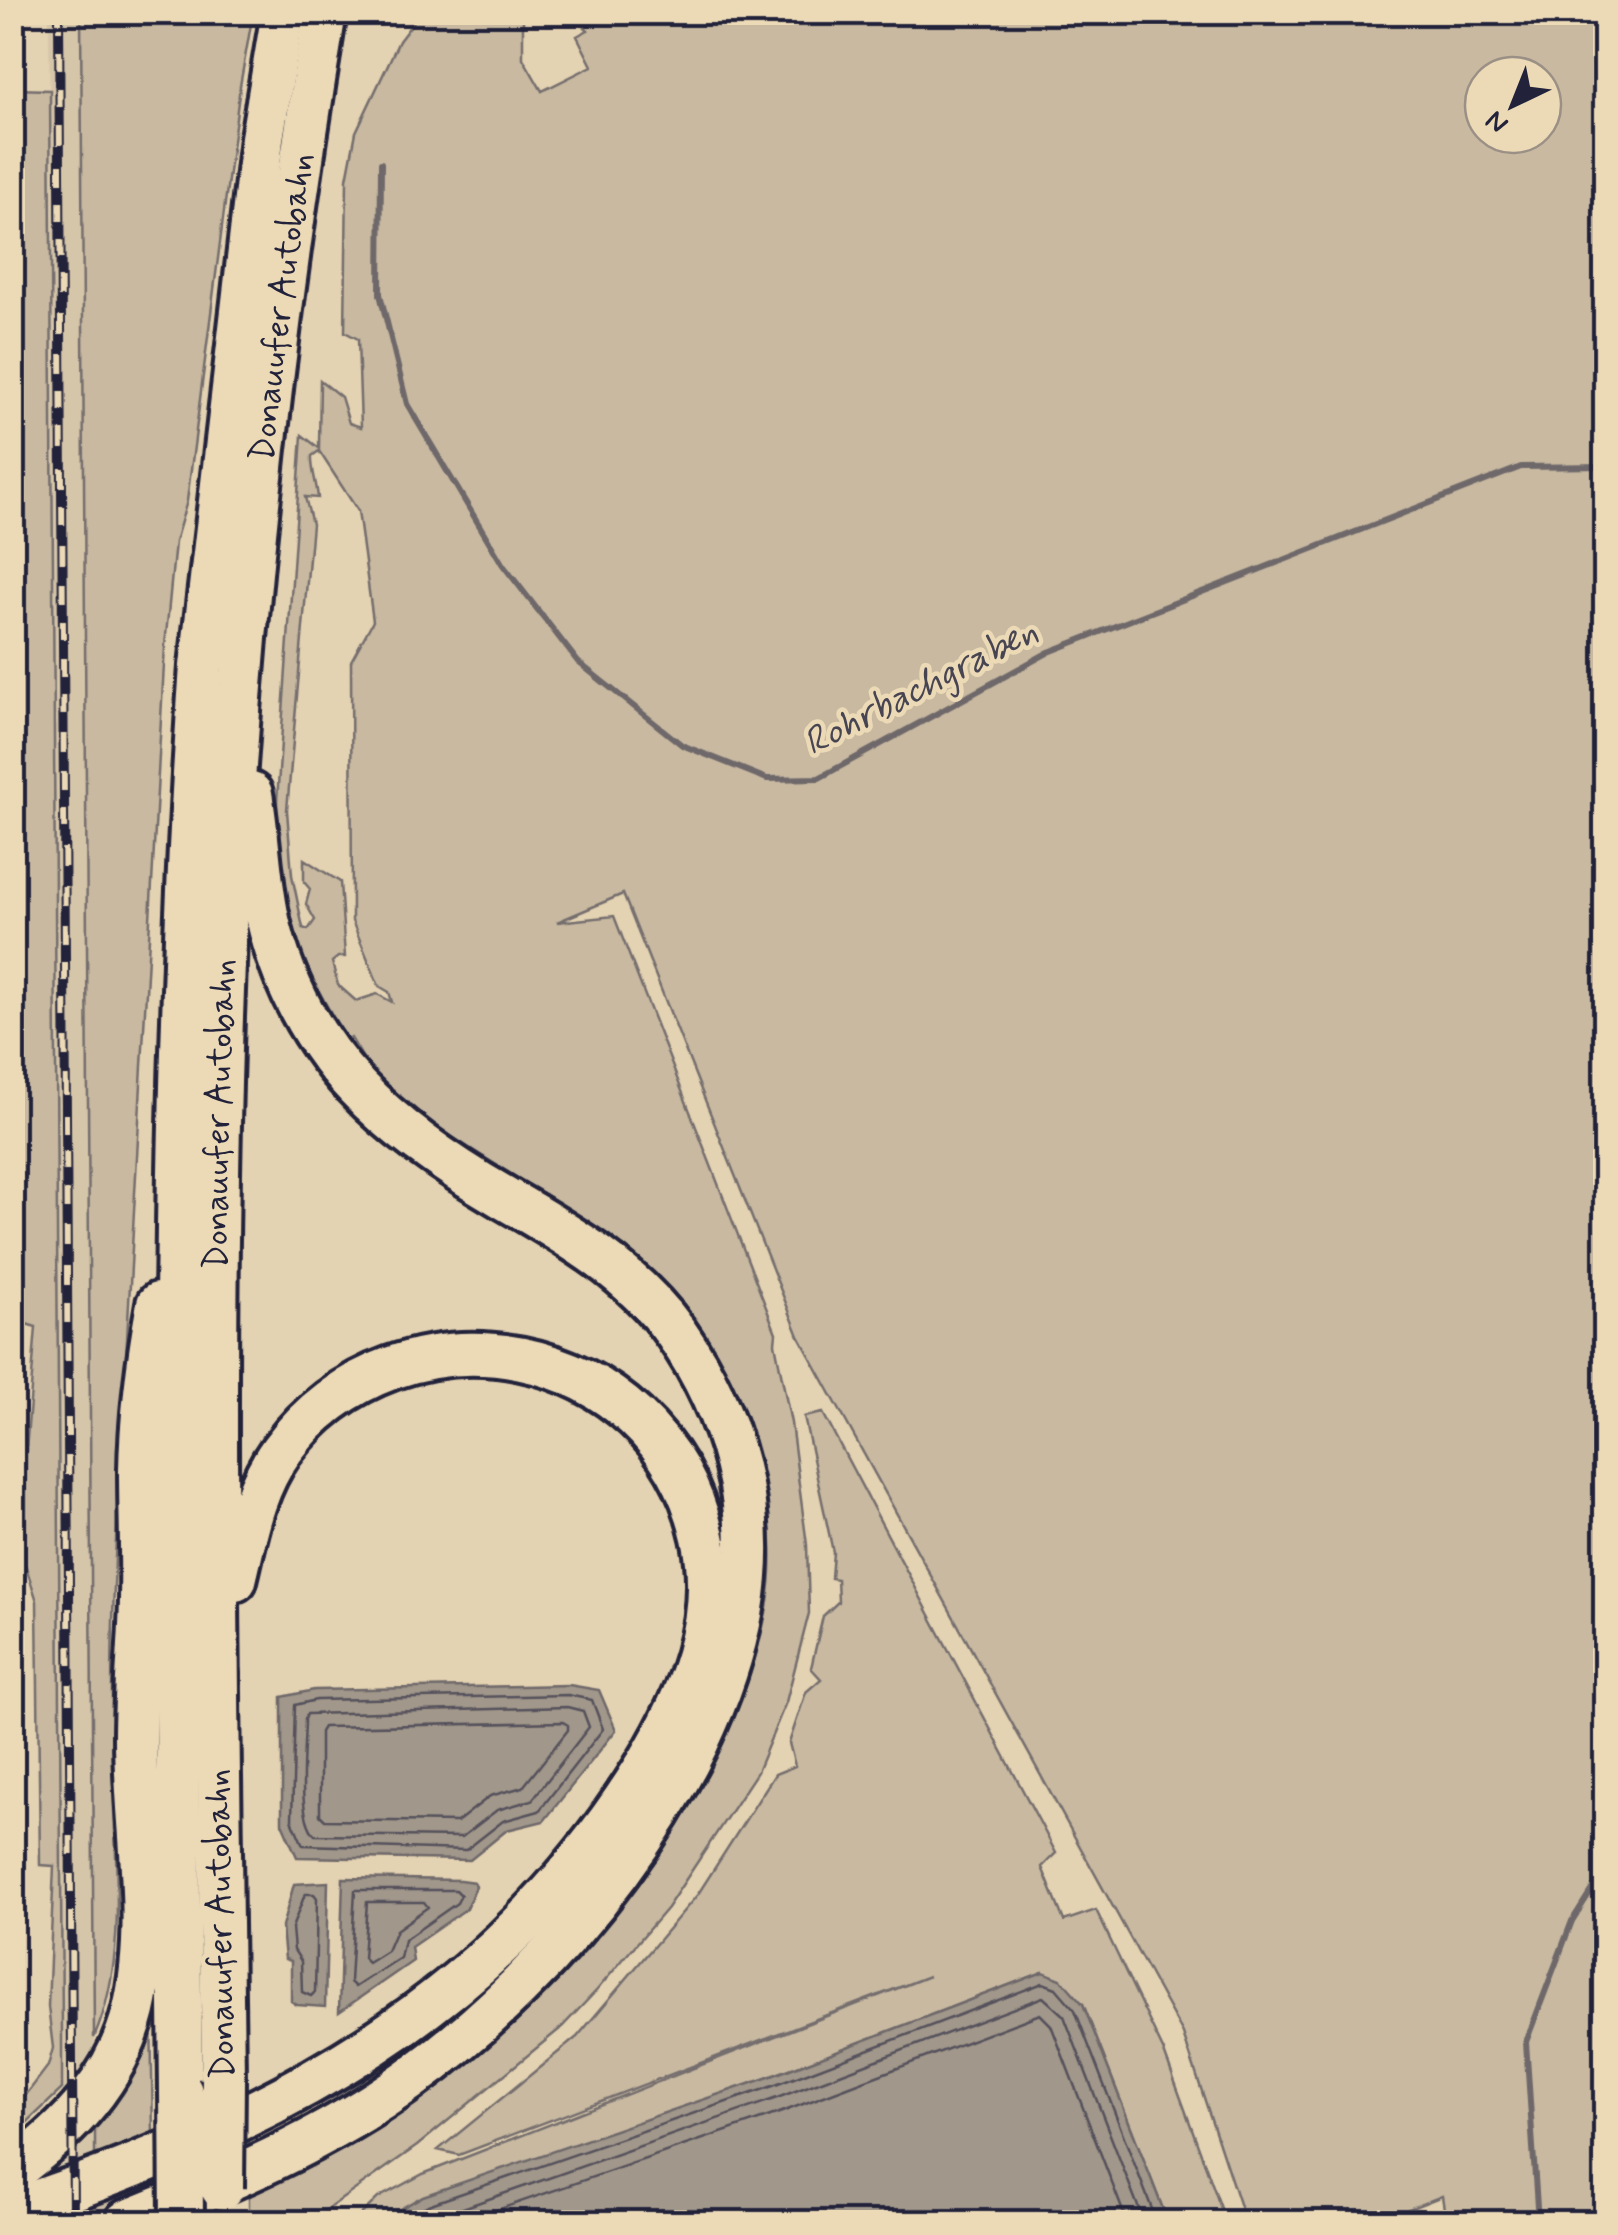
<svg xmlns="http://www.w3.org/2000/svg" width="1618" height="2235" viewBox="0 0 1618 2235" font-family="Mynerve,sans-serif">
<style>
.built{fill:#d6c6a9}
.green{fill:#c8b9a0;stroke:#756e6e;stroke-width:2.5;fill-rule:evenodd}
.water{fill:#a1978a;stroke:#6e686a;stroke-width:2.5}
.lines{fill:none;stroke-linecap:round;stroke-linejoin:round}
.shore{stroke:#55515b;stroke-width:2.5}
.stream{stroke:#6e686a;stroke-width:6}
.motorway-casing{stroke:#22223b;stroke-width:50}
.motorway{stroke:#ecdab7;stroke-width:42}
.rail-casing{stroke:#22223b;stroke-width:10}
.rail{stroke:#ecdab7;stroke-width:6;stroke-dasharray:19;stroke-linecap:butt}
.motorway-bridge-casing{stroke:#22223b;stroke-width:50;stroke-linecap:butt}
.motorway-bridge{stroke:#ecdab7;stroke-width:42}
.labels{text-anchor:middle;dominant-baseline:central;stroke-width:9;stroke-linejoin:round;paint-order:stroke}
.street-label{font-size:35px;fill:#22223b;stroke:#ecdab7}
.water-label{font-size:38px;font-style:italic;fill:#484553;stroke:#ecdab7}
</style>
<rect width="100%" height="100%" fill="#e4d3b2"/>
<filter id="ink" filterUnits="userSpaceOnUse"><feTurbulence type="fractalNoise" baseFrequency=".01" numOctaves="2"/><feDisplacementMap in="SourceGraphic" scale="20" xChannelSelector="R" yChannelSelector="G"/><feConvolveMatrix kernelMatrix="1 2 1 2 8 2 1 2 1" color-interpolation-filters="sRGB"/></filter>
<g filter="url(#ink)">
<path class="built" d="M 49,13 L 81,13 L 96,2222 L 63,2222 Z"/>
<path class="green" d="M 81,13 L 253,13 L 240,86 L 187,501 L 175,542 L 165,646 L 115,1558 C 112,1632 111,1706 113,1780 C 115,1865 128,1959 94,2038 Z
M 420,13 L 523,13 L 523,58 L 542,91 L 592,66 L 577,36 L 588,30 L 571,13 L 1605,13 L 1605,2222 L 1446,2222 L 1442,2196 L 1376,2222 L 1245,2222 L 1183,2034 L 799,1336 L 623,894 L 557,922 L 614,916 L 776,1333 L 775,1343 L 791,1423 L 807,1545 L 809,1613 L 786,1702 L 757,1772 L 667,1908 L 597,1990 L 561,2028 L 417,2146 L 309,2222 L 249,2222 L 249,2191 C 331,2146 415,2105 488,2046 C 613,1943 738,1770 767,1607 C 780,1535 762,1444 729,1380 C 716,1353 702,1325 682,1303 C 603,1215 492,1172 401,1100 L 400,1095 L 396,1096 L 367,1065 L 351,1038 L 346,1038 C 294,955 277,900 277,801 L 302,435 L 319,448 L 320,380 L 341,397 L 349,423 L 361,427 L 358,339 L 345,332 L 347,179 L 356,132 L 399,41 ZM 1483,75 L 1543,75 L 1543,135 L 1483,135 ZM 319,451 L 358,511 L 373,621 L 351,661 L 352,921 L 379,986 L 389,992 L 392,1002 L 377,994 L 356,1001 L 338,985 L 332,962 L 338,957 L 345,957 L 340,882 L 304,859 L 304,882 L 310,889 L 306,904 L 315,920 L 308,930 L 303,928 L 292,875 L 287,810 L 312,524 L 305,497 L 318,498 C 317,484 311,469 312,456 Z
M 13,89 L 50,90 L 62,2036 L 62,2089 L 13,2136 L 13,2112 L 48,2066 L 53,2048 L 48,2007 L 54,1866 L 40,1865 L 37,1601 L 25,1564 L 26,1451 L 36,1327 L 16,1321 L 13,1211 Z
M 823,1413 L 1056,1853 L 1042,1867 L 1064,1921 L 1096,1910 L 1164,2052 L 1226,2222 L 1168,2222 L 1083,2004 L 1043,1972 L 769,2077 L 391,2215 L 387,2222 L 353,2222 L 378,2198 L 423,2174 L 929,1976 L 459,2155 L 438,2150 L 577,2037 L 698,1894 L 775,1774 L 795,1766 L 789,1743 L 806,1692 L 821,1679 L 811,1668 L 823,1616 L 838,1602 L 837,1579 L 831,1578 L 833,1552 L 804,1417 Z
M 477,1984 L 491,1999 L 368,2088 L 249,2152 L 249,2128 Z
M 151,2009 L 153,2138 L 95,2161 L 95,2111 Z
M 153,2170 L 153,2193 L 96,2214 L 96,2193 Z"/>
<path class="water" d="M 569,1685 L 599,1690 L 616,1730 L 544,1821 L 507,1830 L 470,1860 L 297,1857 L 282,1823 L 282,1697 L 314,1690 Z
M 343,1878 L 460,1880 L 474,1882 L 476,1886 L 466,1909 L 411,1947 L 413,1961 L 339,2012 Z
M 328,1882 L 325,2007 L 297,2005 L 291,2001 L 291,1961 L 285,1959 L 282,1927 L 294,1884 Z
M 1043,1972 L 1061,1979 L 1083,2004 L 1168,2222 L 387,2222 L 390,2215 L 423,2196 L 769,2077 Z"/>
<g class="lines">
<path class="shore" d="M 568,1695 L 592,1700 L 603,1729 L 539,1811 L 503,1821 L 466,1850 L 303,1845 L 292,1820 L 295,1705 L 316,1700 Z
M 567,1707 L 583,1711 L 589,1727 L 532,1800 L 497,1810 L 462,1837 L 315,1835 C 296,1816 305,1747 305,1719 L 307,1714 Z
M 563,1722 L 568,1725 L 568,1730 L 523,1787 L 490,1796 L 457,1822 L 325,1820 L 320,1815 L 320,1732 L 323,1727 Z
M 355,1890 L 456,1890 L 461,1895 L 457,1903 L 404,1940 L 400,1958 L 355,1987 L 350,1982 Z
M 305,1894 L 314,1894 L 317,1898 L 315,1992 L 311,1996 L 302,1992 L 301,1961 L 294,1950 L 292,1928 Z
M 367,1902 L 424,1902 L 428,1907 L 396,1930 L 387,1951 L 368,1963 L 363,1958 Z
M 398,2222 L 428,2205 L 773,2086 L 1043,1983 L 1056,1988 L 1075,2010 L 1157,2222
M 423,2222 L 777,2098 L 1043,1997 L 1064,2016 L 1144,2222
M 462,2222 L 782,2112 L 1040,2014 L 1051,2025 L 1127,2222"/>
<path class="stream" d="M 381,163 L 380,294 L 407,404 L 503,565 L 578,662 L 682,745 L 767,779 L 819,778 L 1049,652 L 1521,467 L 1606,466
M 1538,2222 L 1526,2042 L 1572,1921 L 1606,1867"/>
<g class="motorway-casing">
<g id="motorway">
<path id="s1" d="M 223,2079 C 219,1725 210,1370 222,1017 C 233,681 270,344 325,12"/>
<path d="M 181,2092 C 176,1617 167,1140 201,666 L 262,138 L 283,12"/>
<path d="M 12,2171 C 68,2130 117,2080 134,2010 C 155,1922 135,1826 135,1737 C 135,1691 140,1645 141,1600 C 142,1557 140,1513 140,1470 C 141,1414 148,1359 158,1304"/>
<path d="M 12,2210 C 275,2121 497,2008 647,1765 C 689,1696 721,1619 703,1537 C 659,1338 401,1289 281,1451 C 253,1490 246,1535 235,1580"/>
<path d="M 126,2222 C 224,2183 323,2142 410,2079 C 554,1976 711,1787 742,1608 C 759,1511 732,1413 676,1333 C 632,1271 567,1234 503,1197 C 391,1132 303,1059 270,928 C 259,884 259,838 251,794"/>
</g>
</g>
<use href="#motorway" class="motorway"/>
<g class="rail-casing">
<path id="rail" d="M 59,12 L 73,2222"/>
</g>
<use href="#rail" class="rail"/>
<g class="motorway-bridge-casing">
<path id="motorway-bridge" d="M 181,2092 L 182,2222
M 222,2188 L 223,2079"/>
</g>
<use href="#motorway-bridge" class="motorway-bridge"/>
</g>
</g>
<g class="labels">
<g class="street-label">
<text stroke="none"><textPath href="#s1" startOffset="1775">Donauufer Autobahn</textPath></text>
<text stroke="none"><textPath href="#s1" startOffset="965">Donauufer Autobahn</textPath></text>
<text transform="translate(221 1924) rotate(-91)">Donauufer Autobahn</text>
</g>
<g class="water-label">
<text transform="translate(921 688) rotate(-27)">Rohrbachgraben</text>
</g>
</g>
<rect width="1618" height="2235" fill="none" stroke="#ecdab7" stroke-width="50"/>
<rect x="25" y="25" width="1568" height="2185" fill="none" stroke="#22223b" stroke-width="4" filter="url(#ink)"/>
<g transform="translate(1513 105) rotate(223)"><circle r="48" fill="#ecdab7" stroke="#9b9085" stroke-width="2.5"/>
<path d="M0-8L18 38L0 25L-18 38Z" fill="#22223b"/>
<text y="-15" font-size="28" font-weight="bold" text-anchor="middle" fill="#22223b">N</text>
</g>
</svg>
